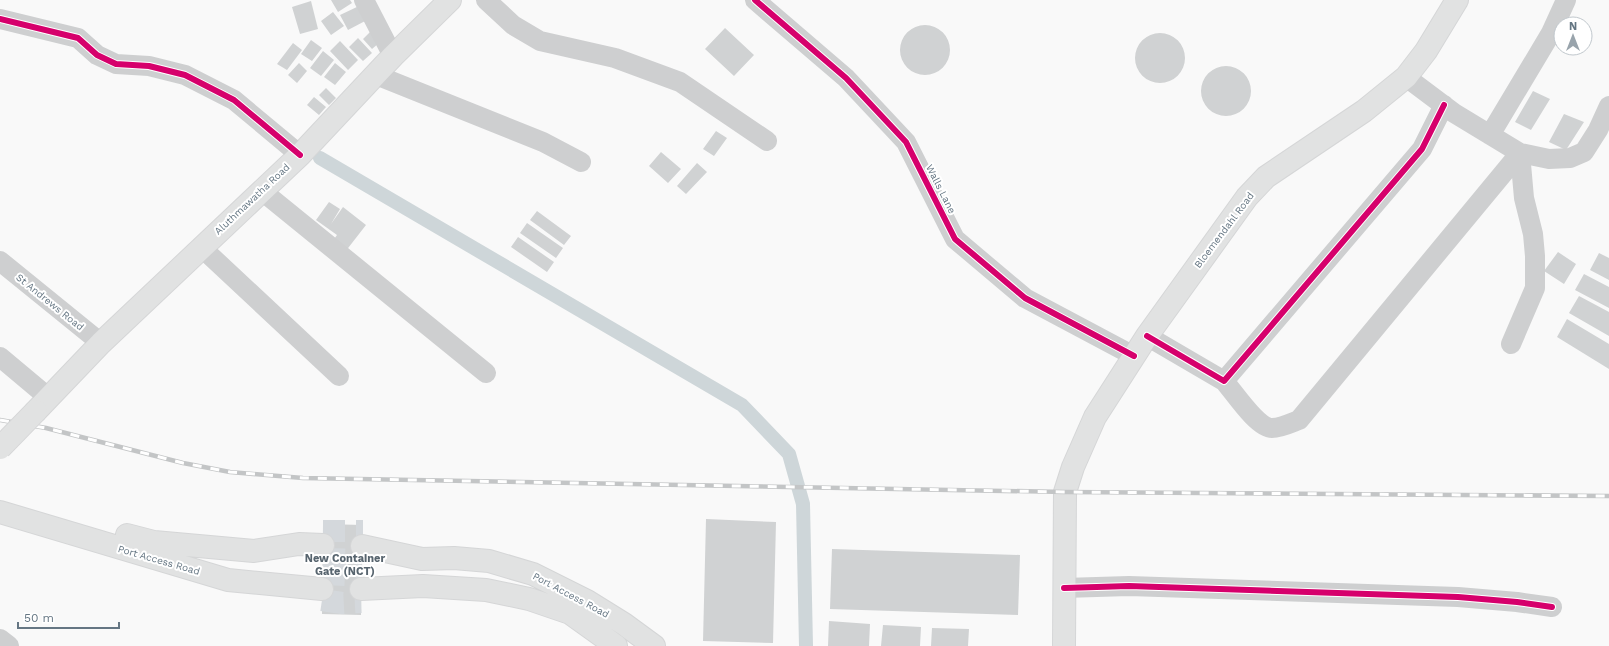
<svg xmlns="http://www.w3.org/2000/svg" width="1609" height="646" viewBox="0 0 1609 646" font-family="'Work Sans',sans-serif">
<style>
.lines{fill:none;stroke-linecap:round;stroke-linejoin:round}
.canal{stroke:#ced6d9;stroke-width:14}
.building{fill:#d0d2d3}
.major-tunnel{stroke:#d4d8dc;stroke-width:22;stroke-dasharray:22 11;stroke-linecap:butt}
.major-casing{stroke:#d5d6d7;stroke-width:24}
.minor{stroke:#cecfd0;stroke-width:20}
.major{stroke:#e1e2e2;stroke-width:22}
.rail-casing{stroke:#c3c5c6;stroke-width:4.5}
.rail{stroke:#fff;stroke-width:3;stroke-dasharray:9;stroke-linecap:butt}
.major-bridge-casing{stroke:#d5d6d7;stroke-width:24;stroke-linecap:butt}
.major-bridge{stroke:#e1e2e2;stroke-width:22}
.cycleway-casing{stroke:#fff;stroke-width:8}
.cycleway{stroke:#d6006c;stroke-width:6}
.labels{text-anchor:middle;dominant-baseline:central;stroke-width:4;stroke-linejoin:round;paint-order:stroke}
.street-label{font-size:10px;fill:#657683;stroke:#fff}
.neighbourhood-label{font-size:11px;font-weight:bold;fill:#57646e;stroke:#fff}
</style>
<rect width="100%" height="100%" fill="#f9f9f9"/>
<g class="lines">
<path class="canal" d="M 320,158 L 742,405 L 789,454 L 803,504 L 806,646"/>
</g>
<path class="building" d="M 331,0 L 350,0 L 352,3 L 338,12 Z
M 311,1 L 318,29 L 300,34 L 292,7 Z
M 359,6 L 367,20 L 348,30 L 340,15 Z
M 333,12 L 344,26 L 331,35 L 321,21 Z
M900 50a25 25 0 1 1 50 0a25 25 0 1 1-50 0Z
M 725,28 L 754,55 L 734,76 L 705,49 Z
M 370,32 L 379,43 L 372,49 L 363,39 Z
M1135 58a25 25 0 1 1 50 0a25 25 0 1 1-50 0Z
M 358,38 L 372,53 L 363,61 L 349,47 Z
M 311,40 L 322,48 L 312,61 L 301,54 Z
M 340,41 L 358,60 L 348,70 L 330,51 Z
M 293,43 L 302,50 L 287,70 L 277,64 Z
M 323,51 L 334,60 L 321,76 L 310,68 Z
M 299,63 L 307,71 L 297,83 L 288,75 Z
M 335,63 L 346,72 L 335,85 L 324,77 Z
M1201 91a25 25 0 1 1 50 0a25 25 0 1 1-50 0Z
M 326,88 L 336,98 L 329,105 L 319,95 Z
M 1533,91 L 1550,99 L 1531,130 L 1515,122 Z
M 314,97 L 326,107 L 319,115 L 307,105 Z
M 1564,114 L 1584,122 L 1566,150 L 1549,142 Z
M 716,131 L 727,138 L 714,156 L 703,149 Z
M 661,152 L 681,169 L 668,183 L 649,166 Z
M 697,163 L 707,172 L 686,194 L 677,186 Z
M 329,202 L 340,209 L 331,224 L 343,207 L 366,225 L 345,252 L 332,242 L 337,235 L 316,220 Z
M 537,211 L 571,236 L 564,245 L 530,220 Z
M 527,223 L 563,248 L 556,258 L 520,233 Z
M 518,237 L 554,262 L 547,272 L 511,247 Z
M 1558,252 L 1576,264 L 1564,284 L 1544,271 Z
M 1599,253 L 1609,258 L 1609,280 L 1590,270 Z
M 1584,274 L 1609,287 L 1609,308 L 1575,290 Z
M 1579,296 L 1609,312 L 1609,336 L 1569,313 Z
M 1567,319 L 1609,344 L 1609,369 L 1557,337 Z
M 706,519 L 776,522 L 773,643 L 703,641 Z
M 323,524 L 363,525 L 361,615 L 322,614 Z
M 832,549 L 1020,555 L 1018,615 L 830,609 Z
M 829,621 L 870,624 L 869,646 L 828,646 Z
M 883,625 L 921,627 L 920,646 L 881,646 Z
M 932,628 L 969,629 L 968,646 L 931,646 Z"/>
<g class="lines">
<path class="major-tunnel" d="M 323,531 L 363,531
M 323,559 L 362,560
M 323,574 L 362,576
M 322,600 L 342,603 L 361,602"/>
<g class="major-casing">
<path id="major" d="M 36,411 L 101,343 L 300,155 L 393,56 L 450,0
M 0,512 L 228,580 L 322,589
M 127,535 L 154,542 L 254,551 L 299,544 L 323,545
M 362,546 L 422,559 L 454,558 L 489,561 L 533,574 L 587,601 L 624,624 L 654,646
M 361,589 L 423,586 L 486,590 L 529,599 L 570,613 L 616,646
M 1064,646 L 1065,492 L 1073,467 L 1095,417 L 1147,336 L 1247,197 L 1266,177 L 1364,111 L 1406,77 L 1426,51 L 1457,0"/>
</g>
<path class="minor" d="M 364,0 L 393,56
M 486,0 L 513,25 L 540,41 L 615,58 L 680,82 L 767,141
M 755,0 L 846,78 L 906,142 L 955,239 L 1025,298 L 1134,356
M 0,19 L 78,38 L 97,55 L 116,64 L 149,66 L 185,75 L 234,100 L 300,155
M 376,75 L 543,142 L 581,162
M 1406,77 L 1454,113 L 1520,153 L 1549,159 L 1570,158 L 1584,152 L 1598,130 L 1609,106
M 1490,135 L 1551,33 L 1566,0
M 262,191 L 486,373
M 201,247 L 339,376
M 0,261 L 101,343
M 1147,336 L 1224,381 L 1422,149 L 1444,105
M 1511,344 L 1535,288 L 1535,256 L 1533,234 L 1524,198 L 1520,153
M 0,357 L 49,398
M 1224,381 C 1234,392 1257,428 1272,428 C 1281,428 1291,423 1299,420 L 1520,153
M 1064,588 L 1129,586 L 1458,597 L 1517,602 L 1552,607
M 0,639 L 9,646"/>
<use href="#major" class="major"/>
<g class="rail-casing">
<path id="rail" d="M 0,420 L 46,428 L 183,463 L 230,472 L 303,478 L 1065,492 L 1609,496"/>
</g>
<use href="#rail" class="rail"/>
<g class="major-bridge-casing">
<path id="major-bridge" d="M 0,448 L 36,411"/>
</g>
<use href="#major-bridge" class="major-bridge"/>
<g class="cycleway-casing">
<path id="cycleway" d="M 755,0 L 846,78 L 906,142 L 955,239 L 1025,298 L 1134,356
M 0,19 L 78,38 L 97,55 L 116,64 L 149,66 L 185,75 L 234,100 L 300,155
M 1147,336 L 1224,381 L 1422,149 L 1444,105
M 1064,588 L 1129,586 L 1458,597 L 1517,602 L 1552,607"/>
</g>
<use href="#cycleway" class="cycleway"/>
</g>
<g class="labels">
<g class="street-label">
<text transform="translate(941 189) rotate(63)">Walls Lane</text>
<text transform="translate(252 199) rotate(-43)">Aluthmawatha Road</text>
<text transform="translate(1224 230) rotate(-53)">Bloemendahl Road</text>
<text transform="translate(50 302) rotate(39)">St Andrews Road</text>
<text transform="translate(159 560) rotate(16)">Port Access Road</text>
<text transform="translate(571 595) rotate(28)">Port Access Road</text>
</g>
<g class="neighbourhood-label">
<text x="345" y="558">New Container<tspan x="345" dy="13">Gate (NCT)</tspan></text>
</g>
</g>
<g transform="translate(1573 36)"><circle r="19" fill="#ffffff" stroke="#c1c8cd"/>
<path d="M0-3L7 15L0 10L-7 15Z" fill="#99a4ac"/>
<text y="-6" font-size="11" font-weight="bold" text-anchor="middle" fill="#657683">N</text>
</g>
<path d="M18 622v6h101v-6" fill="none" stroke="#657683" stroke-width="2"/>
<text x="24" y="622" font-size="12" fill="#657683" stroke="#ffffff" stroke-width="3" paint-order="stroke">50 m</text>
</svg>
